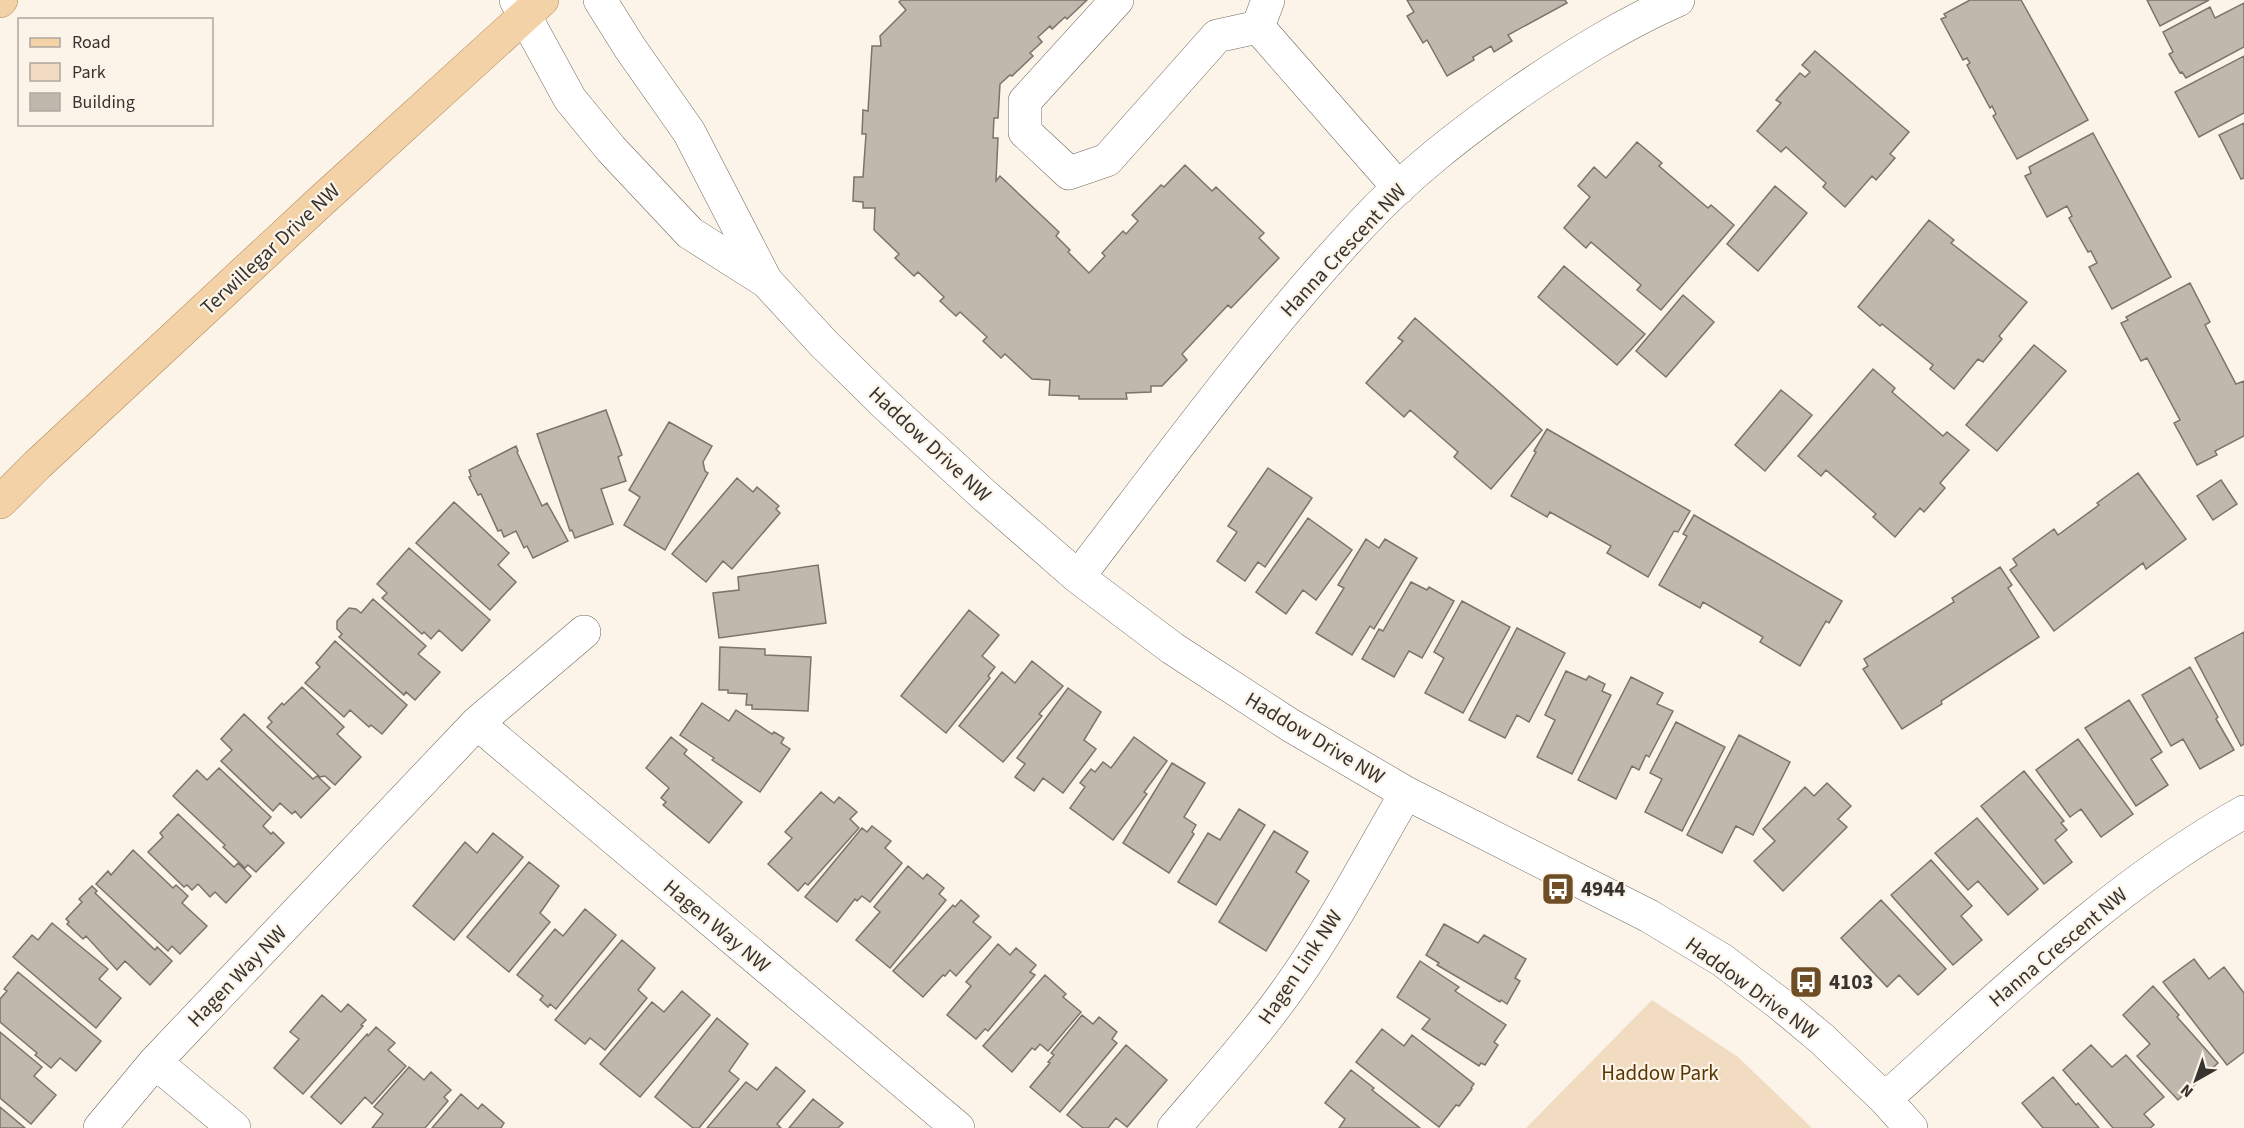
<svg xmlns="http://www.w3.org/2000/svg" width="2244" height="1128" viewBox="0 0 2244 1128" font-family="'Source Sans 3',sans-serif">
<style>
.green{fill:#f1dbc1}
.building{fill:#c0b7ad;stroke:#7b746a;stroke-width:1.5}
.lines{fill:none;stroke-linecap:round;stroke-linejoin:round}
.minor-casing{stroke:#706960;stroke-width:34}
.major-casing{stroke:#ad8758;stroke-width:34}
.minor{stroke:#fff;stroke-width:33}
.major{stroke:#f4d2a8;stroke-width:33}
.labels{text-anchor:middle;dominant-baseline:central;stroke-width:4.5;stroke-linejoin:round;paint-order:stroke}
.street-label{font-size:21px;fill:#373430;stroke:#fdf4e9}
.poi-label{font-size:21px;font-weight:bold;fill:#373430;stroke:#fdf4e9;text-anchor:start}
.park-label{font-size:21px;fill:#593700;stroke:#fdf4e9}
</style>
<rect width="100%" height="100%" fill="#fdf4e9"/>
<path class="green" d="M 1652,1000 L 1738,1057 L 1812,1128 L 1526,1128 Z"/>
<path class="building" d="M 901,0 L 1087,0 L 1067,19 L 1065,17 L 1052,29 L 1050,26 L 1038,37 L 1042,42 L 1030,53 L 1033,56 L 1012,76 L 1010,75 L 1000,84 L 998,118 L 994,118 L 993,138 L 998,138 L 996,181 L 1000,176 L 1059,232 L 1056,236 L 1070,250 L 1068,252 L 1089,273 L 1105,256 L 1102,253 L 1123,231 L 1126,234 L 1138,221 L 1132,215 L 1161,185 L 1164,187 L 1185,165 L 1212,191 L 1216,187 L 1264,233 L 1259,238 L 1279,258 L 1231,308 L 1228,305 L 1182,354 L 1187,360 L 1162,386 L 1151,386 L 1151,392 L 1126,393 L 1127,399 L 1079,399 L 1079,396 L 1049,395 L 1050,380 L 1032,379 L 1005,354 L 1001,358 L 983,341 L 987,337 L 960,312 L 956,316 L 940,301 L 944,297 L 918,272 L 914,276 L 895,258 L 899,254 L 874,230 L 875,208 L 863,208 L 863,202 L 853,201 L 854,177 L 863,177 L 866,134 L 862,134 L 863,110 L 868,111 L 872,46 L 881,46 L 880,36 L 906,10 L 899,2 Z
M 1407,0 L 1565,0 L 1567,3 L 1508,35 L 1512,41 L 1494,52 L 1491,46 L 1473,57 L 1474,60 L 1447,76 L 1427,40 L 1423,43 L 1407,16 L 1414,12 Z
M 1970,0 L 2021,0 L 2088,120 L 2017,159 L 1993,116 L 1996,114 L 1992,106 L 1990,108 L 1967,65 L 1970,63 L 1967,58 L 1963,60 L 1941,19 L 1946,17 L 1944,14 Z
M 2147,0 L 2209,0 L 2160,26 Z
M 2244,3 L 2244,47 L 2186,78 L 2182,72 L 2180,73 L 2169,54 L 2173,52 L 2163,32 L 2210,7 L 2215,18 Z
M 1815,51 L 1909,132 L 1890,154 L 1895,158 L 1876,180 L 1872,176 L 1845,207 L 1823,187 L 1826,183 L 1786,147 L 1781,152 L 1757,131 L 1781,103 L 1776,100 L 1800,73 L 1805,77 L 1810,72 L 1802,65 Z
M 2244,56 L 2244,113 L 2199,137 L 2175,92 Z
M 2244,123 L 2244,178 L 2241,179 L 2219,135 Z
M 2093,133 L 2171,277 L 2112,309 L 2089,267 L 2097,263 L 2091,251 L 2088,252 L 2069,218 L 2072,216 L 2067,206 L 2047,217 L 2025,176 L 2031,173 L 2029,167 Z
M 1637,142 L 1662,163 L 1659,166 L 1708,208 L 1711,205 L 1734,225 L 1661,310 L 1637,290 L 1641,285 L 1591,242 L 1586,248 L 1564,228 L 1590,197 L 1578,186 L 1594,167 L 1606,178 Z
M 1775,186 L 1807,213 L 1758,271 L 1727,244 Z
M 1929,220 L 1954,240 L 1951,243 L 2027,302 L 1999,336 L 2002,339 L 1983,362 L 1978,359 L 1954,389 L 1930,369 L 1933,365 L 1882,324 L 1880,326 L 1858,307 Z
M 1564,266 L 1645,334 L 1617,365 L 1538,297 Z
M 2190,283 L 2210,322 L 2205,325 L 2236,384 L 2244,381 L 2244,436 L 2215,451 L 2217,455 L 2197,465 L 2174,423 L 2180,420 L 2147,358 L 2141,361 L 2121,323 L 2128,320 L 2126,317 Z
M 1683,295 L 1714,322 L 1666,377 L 1636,351 Z
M 1415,318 L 1542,430 L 1491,489 L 1454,457 L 1458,452 L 1410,410 L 1404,417 L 1366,383 L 1403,341 L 1398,338 Z
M 2034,345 L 2066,371 L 1997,451 L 1966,425 Z
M 1873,369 L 1895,388 L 1892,392 L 1943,436 L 1947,432 L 1969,450 L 1940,483 L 1945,488 L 1924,512 L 1920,508 L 1895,537 L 1873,517 L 1876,514 L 1826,470 L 1821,476 L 1798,456 Z
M 1781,390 L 1812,415 L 1765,471 L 1735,445 Z
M 606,410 L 622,455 L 618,457 L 626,481 L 601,489 L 613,524 L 575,538 L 572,530 L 570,531 L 537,434 Z
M 669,422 L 712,446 L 703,462 L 705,471 L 708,473 L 665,550 L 624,525 L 640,497 L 629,490 Z
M 1547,429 L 1690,511 L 1678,532 L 1674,531 L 1648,577 L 1607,553 L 1611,546 L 1550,512 L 1547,517 L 1511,496 L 1536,452 L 1534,451 Z
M 516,446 L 518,451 L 517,452 L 542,506 L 547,503 L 568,541 L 533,558 L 527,546 L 524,548 L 516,531 L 504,537 L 501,530 L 498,531 L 481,494 L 478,495 L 469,477 L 471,476 L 469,470 Z
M 1268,468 L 1312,498 L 1265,567 L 1258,562 L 1245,581 L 1217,561 L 1237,532 L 1228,526 Z
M 2138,473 L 2186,539 L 2146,569 L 2143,563 L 2054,631 L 2010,570 L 2017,565 L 2013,559 L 2054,529 L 2058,535 L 2099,505 L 2097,503 Z
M 737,478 L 753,492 L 757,487 L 779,506 L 776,509 L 780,513 L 732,569 L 723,561 L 706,582 L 672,554 Z
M 2221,480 L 2237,504 L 2213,520 L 2197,496 Z
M 454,502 L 509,553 L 498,565 L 516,582 L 490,610 L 416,543 Z
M 1694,515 L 1842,601 L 1829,623 L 1826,621 L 1800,666 L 1760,642 L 1763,637 L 1703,602 L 1700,608 L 1659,585 L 1687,536 L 1683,534 Z
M 1308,518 L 1352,550 L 1316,600 L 1303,590 L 1286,614 L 1256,592 Z
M 1366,539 L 1379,548 L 1385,539 L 1417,558 L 1374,629 L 1370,626 L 1352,655 L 1316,633 L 1344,588 L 1338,585 Z
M 409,548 L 490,620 L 462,651 L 439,630 L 431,639 L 424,632 L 422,634 L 382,598 L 387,593 L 377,584 Z
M 818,565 L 826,623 L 719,638 L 713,593 L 739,590 L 738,577 Z
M 2000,567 L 2012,585 L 2008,588 L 2039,637 L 1941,701 L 1942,704 L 1902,729 L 1863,669 L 1868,666 L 1864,659 L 1954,602 L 1952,598 Z
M 1411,582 L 1427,590 L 1429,587 L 1454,601 L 1422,658 L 1409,651 L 1394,677 L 1362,659 L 1379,629 L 1383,631 Z
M 373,599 L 426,646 L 418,654 L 440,672 L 415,700 L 406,692 L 404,695 L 339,637 L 342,634 L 337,629 L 337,621 L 349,608 L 356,609 L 361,613 Z
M 1462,601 L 1510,627 L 1463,713 L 1425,693 L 1444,658 L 1434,652 Z
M 969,610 L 999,635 L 982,656 L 995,667 L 988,676 L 990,678 L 946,733 L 901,696 Z
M 1517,628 L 1565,653 L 1529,722 L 1517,715 L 1505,738 L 1469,720 Z
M 2244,632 L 2244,744 L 2241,746 L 2195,658 Z
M 335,641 L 407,705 L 382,734 L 371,725 L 369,727 L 350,710 L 344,717 L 305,683 L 320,667 L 316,663 Z
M 720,647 L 765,649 L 765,655 L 811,657 L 808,711 L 752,709 L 752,705 L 746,705 L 747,694 L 728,693 L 728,690 L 719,690 Z
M 1032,661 L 1063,686 L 1039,714 L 1042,716 L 1003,762 L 959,726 L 1002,672 L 1015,683 Z
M 2190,667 L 2218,717 L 2216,719 L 2234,750 L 2200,769 L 2183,739 L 2171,746 L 2142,695 Z
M 1566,671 L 1586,680 L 1589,676 L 1605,684 L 1602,691 L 1611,695 L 1572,774 L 1537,757 L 1555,720 L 1545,715 Z
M 1631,677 L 1663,693 L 1657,704 L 1673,711 L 1649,757 L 1646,755 L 1639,770 L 1632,766 L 1616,799 L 1578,780 Z
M 302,687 L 344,727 L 337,734 L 361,757 L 335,785 L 325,776 L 320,777 L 267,727 L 272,722 L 268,718 L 282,703 L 284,705 Z
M 1068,688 L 1101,712 L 1084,740 L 1096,749 L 1063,793 L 1043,778 L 1034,791 L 1015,777 L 1025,764 L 1017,758 Z
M 2129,700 L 2162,752 L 2151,759 L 2168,785 L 2136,806 L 2085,728 Z
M 702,703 L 729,721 L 736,710 L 772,734 L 774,732 L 784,738 L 781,743 L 790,749 L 760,792 L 712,760 L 714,758 L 680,735 Z
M 244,714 L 313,779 L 317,776 L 330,788 L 301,818 L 295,811 L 292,814 L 280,803 L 273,811 L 221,761 L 232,750 L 221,739 Z
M 1676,722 L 1725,747 L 1682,831 L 1645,812 L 1662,779 L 1650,773 Z
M 1739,735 L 1790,762 L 1753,835 L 1736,826 L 1722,853 L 1687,835 Z
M 671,737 L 687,750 L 684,754 L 742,802 L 709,843 L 663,805 L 666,802 L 661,798 L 669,788 L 646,768 Z
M 1134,737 L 1167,761 L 1144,792 L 1147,794 L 1113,840 L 1070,808 L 1085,787 L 1080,783 L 1091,769 L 1095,772 L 1103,762 L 1111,768 Z
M 2078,739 L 2133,814 L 2101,837 L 2081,809 L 2070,817 L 2036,770 Z
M 1172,763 L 1205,783 L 1184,817 L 1196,825 L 1192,832 L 1194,834 L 1169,873 L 1123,843 Z
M 219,768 L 271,817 L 263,826 L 271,834 L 273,832 L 284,843 L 256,872 L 248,865 L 245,868 L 223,847 L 225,845 L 173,796 L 197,770 L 207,780 Z
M 2024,771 L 2064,821 L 2061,823 L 2067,830 L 2055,840 L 2072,862 L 2044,884 L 1981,806 Z
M 1827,783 L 1851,806 L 1838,819 L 1847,827 L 1783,891 L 1754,861 L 1775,841 L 1763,829 L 1805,787 L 1814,796 Z
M 821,792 L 834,803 L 839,797 L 857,812 L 850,819 L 859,828 L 808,885 L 805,883 L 798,891 L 768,864 L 792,838 L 785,832 Z
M 1239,809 L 1265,825 L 1216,905 L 1178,882 L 1208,833 L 1220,840 Z
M 178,814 L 234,867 L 238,863 L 251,876 L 226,903 L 215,892 L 210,897 L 198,884 L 192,890 L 187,885 L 184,887 L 148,852 L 163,837 L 160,833 Z
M 1977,818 L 2038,889 L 2008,915 L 1978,881 L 1968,890 L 1935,853 Z
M 872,826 L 891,841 L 885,848 L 902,863 L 870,902 L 862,896 L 857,901 L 855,899 L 837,922 L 805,897 L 862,828 L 867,832 Z
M 1274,831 L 1308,852 L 1296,872 L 1309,881 L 1266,951 L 1219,922 Z
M 493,833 L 523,857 L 454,940 L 413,906 L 465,842 L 477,853 Z
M 133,850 L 173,888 L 176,885 L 188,896 L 182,903 L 207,926 L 180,954 L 172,946 L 168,951 L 96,884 L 108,871 L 111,875 Z
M 1931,860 L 1972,906 L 1961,916 L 1982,940 L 1953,965 L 1891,895 Z
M 529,862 L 559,886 L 540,913 L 550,922 L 509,972 L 467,937 Z
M 908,866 L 923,879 L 927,874 L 944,888 L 939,894 L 946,900 L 890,968 L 856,940 L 880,912 L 874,907 Z
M 92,886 L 97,891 L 95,893 L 155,950 L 157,947 L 172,961 L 150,985 L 125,961 L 117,970 L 86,936 L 83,939 L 67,924 L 69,922 L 66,919 L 82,902 L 79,899 Z
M 961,900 L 979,916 L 973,922 L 991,937 L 956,976 L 950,970 L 945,976 L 943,975 L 923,997 L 893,971 L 953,905 L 955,907 Z
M 1881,900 L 1946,969 L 1918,995 L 1899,975 L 1887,987 L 1841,938 Z
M 585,909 L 616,935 L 556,1009 L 550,1004 L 548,1007 L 540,1000 L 543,996 L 517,975 L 555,929 L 563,936 Z
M 52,923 L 108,969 L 99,979 L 121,998 L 96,1028 L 13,957 L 32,935 L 38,940 Z
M 1444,924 L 1478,943 L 1484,935 L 1526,959 L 1515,978 L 1520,981 L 1507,1004 L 1501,1000 L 1500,1002 L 1437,965 L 1439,963 L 1426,955 Z
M 622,940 L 655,968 L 638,990 L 647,998 L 605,1050 L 590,1038 L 585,1044 L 555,1020 Z
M 998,944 L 1010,955 L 1016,948 L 1036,965 L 1030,972 L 1035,975 L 988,1031 L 985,1029 L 976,1039 L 947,1015 L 971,986 L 966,982 Z
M 2194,959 L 2209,979 L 2224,967 L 2244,993 L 2244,1052 L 2227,1065 L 2163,982 Z
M 1420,961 L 1459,987 L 1455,991 L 1506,1025 L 1494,1042 L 1498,1045 L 1485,1065 L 1481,1063 L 1479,1066 L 1422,1029 L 1430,1019 L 1397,997 Z
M 18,972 L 101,1041 L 76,1071 L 60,1058 L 51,1068 L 35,1055 L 37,1053 L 0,1022 L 0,999 L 7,991 L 4,989 Z
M 1045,975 L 1066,994 L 1063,997 L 1081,1012 L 1048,1051 L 1040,1044 L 1035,1050 L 1032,1048 L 1012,1072 L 983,1046 Z
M 2153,986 L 2179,1015 L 2177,1017 L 2218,1063 L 2178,1100 L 2137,1056 L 2150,1044 L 2123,1015 Z
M 682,991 L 710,1015 L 640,1097 L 600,1064 L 652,1002 L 664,1012 Z
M 322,995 L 341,1012 L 348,1004 L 366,1020 L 361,1025 L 363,1026 L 303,1094 L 274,1068 L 299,1039 L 290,1032 Z
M 1082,1015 L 1093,1024 L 1099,1017 L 1117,1032 L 1112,1039 L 1117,1043 L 1060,1112 L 1030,1087 L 1050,1063 L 1048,1062 L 1054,1055 L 1051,1053 Z
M 717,1018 L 748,1044 L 729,1071 L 739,1079 L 699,1128 L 693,1128 L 655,1097 Z
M 376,1027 L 395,1043 L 388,1050 L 406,1066 L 372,1104 L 365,1097 L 341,1124 L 311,1097 L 367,1034 L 368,1036 Z
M 1382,1029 L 1404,1046 L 1412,1035 L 1474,1084 L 1471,1088 L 1472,1089 L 1459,1106 L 1456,1105 L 1439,1127 L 1356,1062 Z
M 0,1032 L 42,1067 L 34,1076 L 56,1095 L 31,1124 L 0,1098 Z
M 1126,1045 L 1167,1080 L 1127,1127 L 1116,1118 L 1108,1128 L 1083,1128 L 1067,1115 Z
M 2091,1045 L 2112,1067 L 2126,1055 L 2164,1097 L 2144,1114 L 2154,1125 L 2150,1128 L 2113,1128 L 2063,1070 Z
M 409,1067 L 424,1080 L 431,1072 L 451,1090 L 444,1097 L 448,1101 L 425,1128 L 372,1128 L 383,1114 L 374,1107 Z
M 776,1067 L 805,1091 L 777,1124 L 781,1128 L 707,1128 L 746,1082 L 757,1090 Z
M 1351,1070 L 1374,1088 L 1372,1090 L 1420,1128 L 1339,1128 L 1345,1119 L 1325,1103 Z
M 2053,1077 L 2076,1105 L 2078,1103 L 2099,1128 L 2043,1128 L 2022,1103 Z
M 461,1094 L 478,1109 L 482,1104 L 504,1123 L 501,1128 L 432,1128 Z
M 813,1099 L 843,1123 L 838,1128 L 789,1128 Z
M 0,1107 L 25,1128 L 0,1128 Z"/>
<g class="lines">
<g class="minor-casing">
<path id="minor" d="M 516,0 L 570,99 L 611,149 L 690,233 L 764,280
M 600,0 L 630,48 L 689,132 L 766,281 L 824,344 L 884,403 L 984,495 L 1078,577 L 1172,648 L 1290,725 L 1406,793 L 1649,916 L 1722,960 L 1780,1004 L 1822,1039 L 1885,1099 L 1911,1128
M 1117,0 L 1025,101 L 1025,132 L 1069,173 L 1107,160 L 1217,36 L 1258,27
M 1258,27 L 1399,188
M 1258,27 L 1268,0
M 1078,577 C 1170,457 1259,334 1362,224 C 1408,174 1463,132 1518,93 C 1569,58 1621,25 1678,0
M 477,723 L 584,632
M 155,1062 L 234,1128
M 1885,1099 C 1999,997 2110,887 2244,812
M 100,1128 L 155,1062 L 477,723 L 958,1128
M 1174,1128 C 1215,1080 1257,1034 1293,982 C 1335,922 1369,857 1406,793"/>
</g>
<g class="major-casing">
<path id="major" d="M 0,1 L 1,0
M 0,502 L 37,465 L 320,202 L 542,0"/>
</g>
<use href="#minor" class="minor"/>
<use href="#major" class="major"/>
</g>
<defs>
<g id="bus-square" transform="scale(1.725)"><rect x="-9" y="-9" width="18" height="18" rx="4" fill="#6f4e25" stroke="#fdf4e9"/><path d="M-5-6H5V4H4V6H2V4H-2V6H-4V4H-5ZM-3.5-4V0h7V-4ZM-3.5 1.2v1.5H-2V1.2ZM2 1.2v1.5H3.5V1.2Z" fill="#fff"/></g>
</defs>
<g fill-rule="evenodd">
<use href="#bus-square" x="1558" y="889"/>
<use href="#bus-square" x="1806" y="982"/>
</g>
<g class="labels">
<g class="street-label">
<text transform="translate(270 249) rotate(-43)">Terwillegar Drive NW</text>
<text transform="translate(1343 250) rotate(-47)">Hanna Crescent NW</text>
<text transform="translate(930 444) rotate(43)">Haddow Drive NW</text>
<text transform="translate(1315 738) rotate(31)">Haddow Drive NW</text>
<text transform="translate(717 926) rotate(40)">Hagen Way NW</text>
<text transform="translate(2058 947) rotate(-40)">Hanna Crescent NW</text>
<text transform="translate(1300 967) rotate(-56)">Hagen Link NW</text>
<text transform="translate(237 976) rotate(-46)">Hagen Way NW</text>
<text transform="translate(1752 988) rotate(36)">Haddow Drive NW</text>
</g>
<g class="poi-label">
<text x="1581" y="889">4944</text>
<text x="1829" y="982">4103</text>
</g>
<g class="park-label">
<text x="1660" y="1073">Haddow Park</text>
</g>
</g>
<rect x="18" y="18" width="195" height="108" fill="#fdf4e9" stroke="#aea79f" stroke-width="1.5"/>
<rect x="30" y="38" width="30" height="9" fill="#f4d2a8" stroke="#aea79f" stroke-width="1.5"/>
<text x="72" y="48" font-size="18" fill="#373430">Road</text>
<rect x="30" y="63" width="30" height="18" fill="#f1dbc1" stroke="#aea79f" stroke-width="1.5"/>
<text x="72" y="78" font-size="18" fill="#373430">Park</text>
<rect x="30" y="93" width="30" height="18" fill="#c0b7ad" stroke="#aea79f" stroke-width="1.5"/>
<text x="72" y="108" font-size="18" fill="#373430">Building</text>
<g transform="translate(2196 1080) rotate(220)" stroke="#fdf4e9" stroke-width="4.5" paint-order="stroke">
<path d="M0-4.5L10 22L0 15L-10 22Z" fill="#373430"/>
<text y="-9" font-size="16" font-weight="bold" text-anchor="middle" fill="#373430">N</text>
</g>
</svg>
